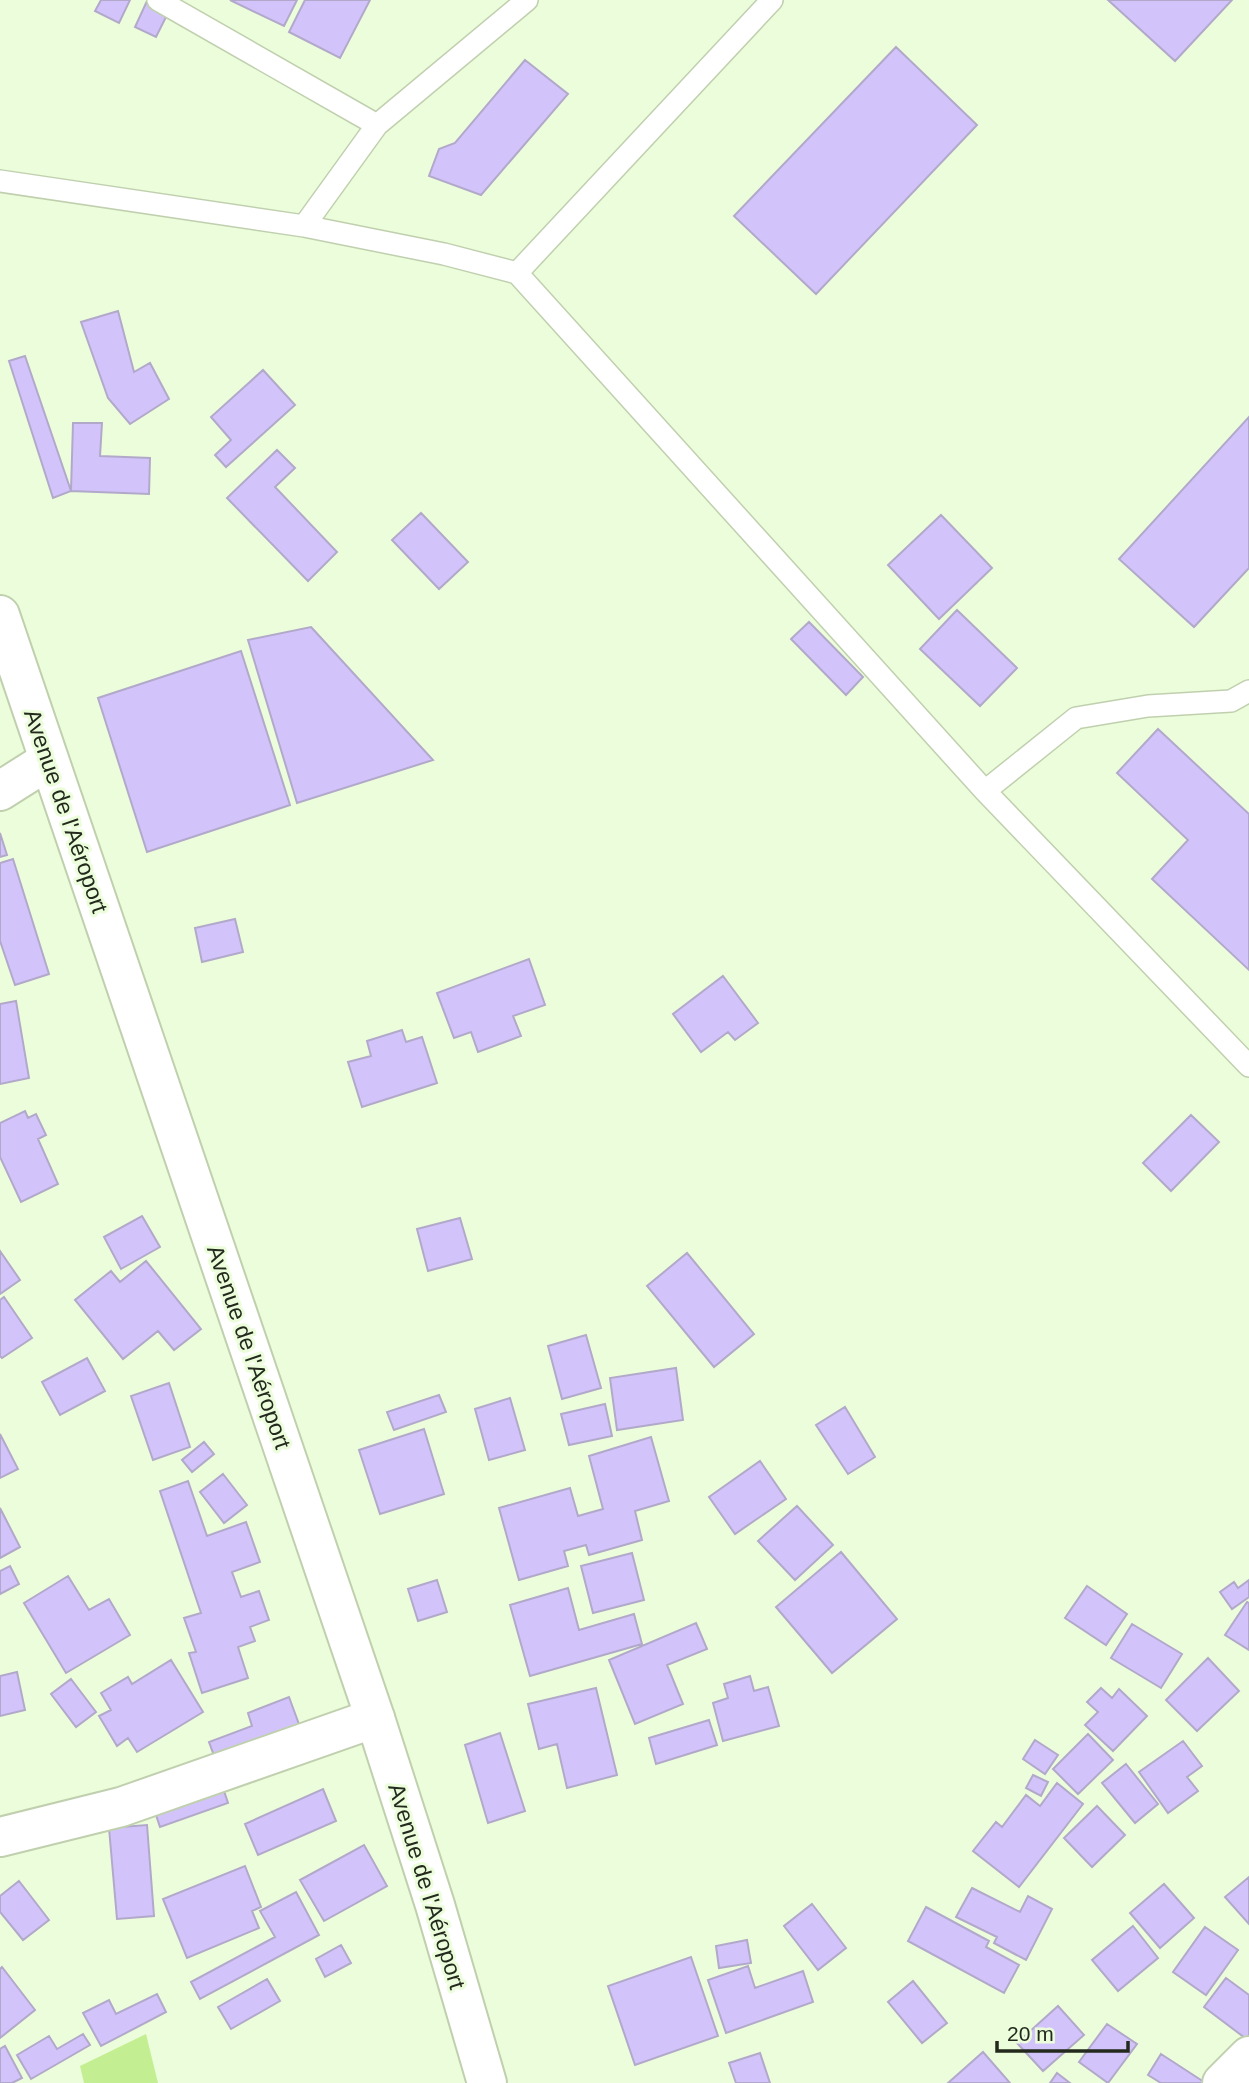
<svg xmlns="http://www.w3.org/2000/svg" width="1249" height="2083" viewBox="0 0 1249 2083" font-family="Arial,sans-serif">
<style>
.water{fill:#c3ef92}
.building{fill:#d2c4fb;stroke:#b2a9ca;stroke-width:2}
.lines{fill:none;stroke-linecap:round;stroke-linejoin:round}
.lane-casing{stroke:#c0d0af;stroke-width:24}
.street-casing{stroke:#c0d0af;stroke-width:42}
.highway-casing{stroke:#c0d0af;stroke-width:42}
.lane{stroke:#fff;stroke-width:21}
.street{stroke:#fff;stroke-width:38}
.highway{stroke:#fff;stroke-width:38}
.labels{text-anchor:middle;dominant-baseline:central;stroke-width:6;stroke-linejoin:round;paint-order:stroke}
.street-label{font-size:23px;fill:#232a1d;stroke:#ecfddb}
</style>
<rect width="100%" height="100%" fill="#ecfddb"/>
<path class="water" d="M 146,2034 L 158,2083 L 84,2083 L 80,2066 Z"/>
<path class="building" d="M 101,0 L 130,0 L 119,23 L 95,11 Z
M 230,0 L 297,0 L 284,26 Z
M 305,0 L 370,0 L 340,58 L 289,32 Z
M 1108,0 L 1232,0 L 1175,61 Z
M 147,1 L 169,11 L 156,37 L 135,27 Z
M 896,47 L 977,125 L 816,294 L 734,216 Z
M 525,60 L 568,94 L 481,195 L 429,176 L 439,149 L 455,143 Z
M 118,311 L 134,372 L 150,363 L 169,399 L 130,424 L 108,398 L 81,322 Z
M 25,356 L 71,491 L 53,498 L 9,361 Z
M 263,370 L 295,405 L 226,467 L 215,455 L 231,440 L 211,417 Z
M 1249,417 L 1249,568 L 1194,627 L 1119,559 Z
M 73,423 L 102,423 L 100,456 L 150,458 L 149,494 L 71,491 Z
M 277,450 L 295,468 L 275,487 L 337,552 L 308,581 L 227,498 Z
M 421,513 L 468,562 L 439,589 L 392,540 Z
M 941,515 L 992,568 L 939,619 L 888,565 Z
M 957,610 L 1017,668 L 980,706 L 920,649 Z
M 809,622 L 863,677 L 846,695 L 791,639 Z
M 311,627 L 433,760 L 297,803 L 248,640 Z
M 241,651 L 290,805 L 147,852 L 98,698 Z
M 1158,729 L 1249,814 L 1249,970 L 1152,879 L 1188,840 L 1117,773 Z
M 0,833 L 7,855 L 0,857 Z
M 13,859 L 49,974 L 15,985 L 0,941 L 0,863 Z
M 235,919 L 243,952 L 202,962 L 195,928 Z
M 529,959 L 545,1005 L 513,1016 L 521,1036 L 478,1052 L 471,1032 L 454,1038 L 437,993 Z
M 723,976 L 758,1023 L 735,1040 L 728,1032 L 701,1052 L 673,1014 Z
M 16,1001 L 29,1078 L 0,1084 L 0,1004 Z
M 402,1030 L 406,1042 L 422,1037 L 437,1083 L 362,1107 L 348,1062 L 371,1056 L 367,1041 Z
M 25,1111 L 28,1118 L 36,1114 L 46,1135 L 38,1139 L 58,1184 L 21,1202 L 0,1157 L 0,1123 Z
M 1191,1115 L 1219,1142 L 1171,1191 L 1143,1163 Z
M 142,1216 L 160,1247 L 121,1269 L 104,1237 Z
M 460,1218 L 472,1259 L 428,1271 L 417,1229 Z
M 0,1251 L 20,1280 L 0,1294 Z
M 687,1253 L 754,1334 L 714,1367 L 647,1286 Z
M 146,1261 L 201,1329 L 174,1350 L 158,1331 L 123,1359 L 75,1300 L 111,1271 L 120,1282 Z
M 4,1297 L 32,1338 L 2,1358 L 0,1356 L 0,1300 Z
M 586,1335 L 601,1388 L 562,1399 L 548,1346 Z
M 87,1358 L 105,1391 L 60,1415 L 42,1382 Z
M 676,1368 L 683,1420 L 617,1430 L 610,1378 Z
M 169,1383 L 190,1447 L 153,1460 L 131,1396 Z
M 439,1395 L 446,1412 L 394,1430 L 387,1412 Z
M 510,1398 L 525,1450 L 489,1460 L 475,1409 Z
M 605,1404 L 612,1436 L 569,1445 L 561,1414 Z
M 845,1407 L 875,1457 L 848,1474 L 816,1425 Z
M 424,1429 L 444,1494 L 380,1514 L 359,1450 Z
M 0,1434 L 18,1469 L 0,1478 Z
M 651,1437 L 669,1501 L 635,1511 L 642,1540 L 589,1555 L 586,1545 L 564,1551 L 568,1566 L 519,1580 L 499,1508 L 570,1488 L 578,1516 L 603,1509 L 589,1456 Z
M 204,1442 L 214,1454 L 192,1472 L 182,1460 Z
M 760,1461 L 786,1499 L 735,1534 L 709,1497 Z
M 223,1474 L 247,1505 L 224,1523 L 200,1492 Z
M 188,1481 L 207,1536 L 246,1522 L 260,1562 L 232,1572 L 241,1597 L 259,1591 L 269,1620 L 250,1627 L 255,1641 L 238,1647 L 248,1678 L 202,1693 L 189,1653 L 196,1652 L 184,1618 L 201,1613 L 160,1491 Z
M 797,1506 L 833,1545 L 795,1580 L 758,1541 Z
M 0,1508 L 20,1547 L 0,1558 Z
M 841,1552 L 897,1619 L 832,1673 L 776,1607 Z
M 632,1553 L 644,1600 L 593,1613 L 581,1566 Z
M 10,1566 L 19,1584 L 0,1594 L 0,1571 Z
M 68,1576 L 89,1610 L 109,1599 L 130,1635 L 66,1673 L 24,1603 Z
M 437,1580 L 447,1612 L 418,1621 L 408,1589 Z
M 1249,1580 L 1249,1597 L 1232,1609 L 1220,1592 L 1234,1582 L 1238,1588 Z
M 1087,1586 L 1127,1614 L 1106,1645 L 1065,1618 Z
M 568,1588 L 579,1630 L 634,1614 L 642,1644 L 530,1676 L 510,1605 Z
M 1247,1602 L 1249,1603 L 1249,1650 L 1225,1635 Z
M 696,1623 L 707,1649 L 667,1665 L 683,1704 L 635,1724 L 609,1660 Z
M 1132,1624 L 1182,1654 L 1161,1688 L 1111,1658 Z
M 1208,1658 L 1239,1691 L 1197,1731 L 1166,1700 Z
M 171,1660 L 203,1712 L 137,1752 L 128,1738 L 117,1746 L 99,1716 L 111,1710 L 101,1693 L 128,1677 L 132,1684 Z
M 17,1672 L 25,1710 L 0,1716 L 0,1676 Z
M 750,1676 L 754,1691 L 768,1687 L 779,1726 L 723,1741 L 713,1703 L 728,1698 L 724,1684 Z
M 71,1679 L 96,1712 L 76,1727 L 51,1694 Z
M 596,1688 L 617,1775 L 567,1788 L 557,1744 L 539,1749 L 528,1704 Z
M 1101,1688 L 1112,1698 L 1119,1689 L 1147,1716 L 1113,1751 L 1085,1725 L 1098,1712 L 1087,1702 Z
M 289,1697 L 304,1738 L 219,1769 L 209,1742 L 252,1726 L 248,1713 Z
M 709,1720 L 717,1745 L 656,1764 L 649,1738 Z
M 500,1733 L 525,1811 L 488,1823 L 465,1745 Z
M 1088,1734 L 1113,1760 L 1078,1794 L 1053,1769 Z
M 1035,1740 L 1058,1755 L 1045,1774 L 1023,1759 Z
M 1183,1741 L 1202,1766 L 1187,1777 L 1198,1791 L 1168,1813 L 1139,1772 Z
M 1126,1764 L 1158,1804 L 1135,1823 L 1102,1783 Z
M 1033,1775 L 1048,1782 L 1041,1796 L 1026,1788 Z
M 221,1782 L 228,1803 L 160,1827 L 153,1806 Z
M 1057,1783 L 1083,1804 L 1019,1887 L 973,1851 L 996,1822 L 1002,1827 L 1026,1795 L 1040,1806 Z
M 323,1789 L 336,1821 L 258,1855 L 245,1824 Z
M 1097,1806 L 1125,1835 L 1092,1867 L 1064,1838 Z
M 147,1825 L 154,1916 L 117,1919 L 109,1828 Z
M 364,1845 L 387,1886 L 324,1921 L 300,1880 Z
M 245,1866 L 261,1907 L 252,1911 L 259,1928 L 187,1958 L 163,1899 Z
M 1249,1877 L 1249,1924 L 1225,1897 Z
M 19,1881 L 49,1920 L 23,1940 L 0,1912 L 0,1896 Z
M 1164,1884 L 1194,1918 L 1160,1948 L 1130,1913 Z
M 972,1888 L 1020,1912 L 1028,1896 L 1052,1909 L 1026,1960 L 994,1943 L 997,1937 L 956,1917 Z
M 296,1892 L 319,1935 L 200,1999 L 191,1982 L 275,1937 L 260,1911 Z
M 812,1904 L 846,1948 L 818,1970 L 784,1926 Z
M 926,1907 L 989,1941 L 986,1947 L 1019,1965 L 1004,1993 L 908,1941 Z
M 1133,1926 L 1158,1958 L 1118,1991 L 1092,1960 Z
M 1205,1927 L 1238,1950 L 1206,1995 L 1173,1972 Z
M 747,1940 L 751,1963 L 719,1968 L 716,1946 Z
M 341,1945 L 351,1963 L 325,1977 L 316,1959 Z
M 691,1957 L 718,2036 L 635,2065 L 608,1986 Z
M 748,1966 L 755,1988 L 803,1971 L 813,2002 L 726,2033 L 708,1980 Z
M 2,1967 L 35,2010 L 0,2038 L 0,1969 Z
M 1226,1978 L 1249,1995 L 1249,2041 L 1204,2007 Z
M 267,1979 L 280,2001 L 231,2029 L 218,2007 Z
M 913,1981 L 947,2023 L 922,2043 L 888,2002 Z
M 157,1994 L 166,2012 L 101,2046 L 83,2013 L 109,2000 L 116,2014 Z
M 1058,2006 L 1084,2035 L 1043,2071 L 1017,2043 Z
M 1107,2024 L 1137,2044 L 1108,2083 L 1079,2062 Z
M 83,2034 L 90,2045 L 31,2079 L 17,2055 L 49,2036 L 57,2049 Z
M 5,2046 L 22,2078 L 12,2083 L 0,2083 L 0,2049 Z
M 983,2052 L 1010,2083 L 948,2083 Z
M 760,2053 L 770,2083 L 736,2083 L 729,2063 Z
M 1161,2054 L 1204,2082 L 1204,2083 L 1161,2083 L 1148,2075 Z
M 1057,2073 L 1070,2083 L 1050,2083 Z"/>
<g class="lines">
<g class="lane-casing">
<path id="lane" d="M 158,0 L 377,125
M 0,181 L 304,226 L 444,254 L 517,273 L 985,791 L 1249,1066
M 304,226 L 377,125 L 527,0
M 517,273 L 772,0
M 985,791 L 1076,718 L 1148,706 L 1231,701 L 1249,691"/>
</g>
<g class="street-casing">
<path id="street" d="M 0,791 L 49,760
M 0,1837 L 121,1807 L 375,1718
M 1222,2083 L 1249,2056"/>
</g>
<g class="highway-casing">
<path id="highway" d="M 0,615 L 375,1718 L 435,1905 L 487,2083"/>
</g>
<use href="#lane" class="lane"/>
<use href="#street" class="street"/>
<use href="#highway" class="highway"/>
</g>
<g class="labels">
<g class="street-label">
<text transform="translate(66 811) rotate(71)">Avenue de l'Aéroport</text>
<text transform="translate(249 1347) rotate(71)">Avenue de l'Aéroport</text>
<text transform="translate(427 1886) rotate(73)">Avenue de l'Aéroport</text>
</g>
</g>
<path d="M997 2041v10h131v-10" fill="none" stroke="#232a1d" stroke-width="3.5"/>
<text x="1007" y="2041" font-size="21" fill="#232a1d" stroke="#ecfddb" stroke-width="5" paint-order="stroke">20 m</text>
</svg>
